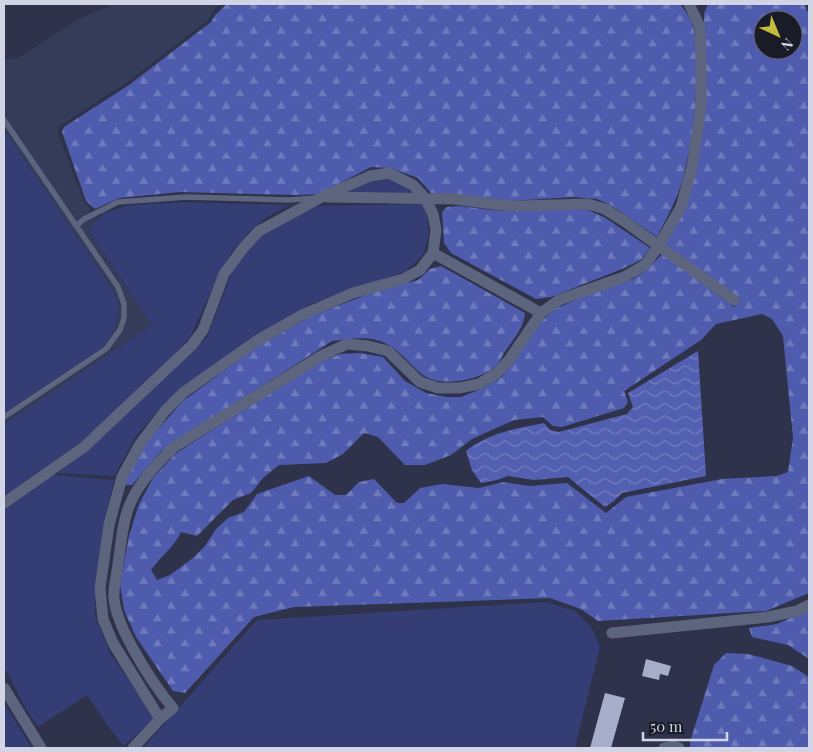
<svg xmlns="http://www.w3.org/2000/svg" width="813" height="752" viewBox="0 0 813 752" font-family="'Playfair Display',serif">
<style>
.built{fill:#353c5a}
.green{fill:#343d74}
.forest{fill:url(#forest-firs);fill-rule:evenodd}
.water{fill:url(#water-waves)}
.building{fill:#a7aecc}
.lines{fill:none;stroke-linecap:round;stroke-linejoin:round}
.service{stroke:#5d647e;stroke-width:5.5}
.minor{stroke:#5d647e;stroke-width:11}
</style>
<defs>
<pattern id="forest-firs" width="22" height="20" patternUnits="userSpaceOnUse" patternTransform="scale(1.25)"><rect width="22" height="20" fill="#4f5cad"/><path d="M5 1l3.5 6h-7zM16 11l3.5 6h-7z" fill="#6f7abc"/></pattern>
<pattern id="water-waves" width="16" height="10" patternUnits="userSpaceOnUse" patternTransform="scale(1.25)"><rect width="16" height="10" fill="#5360b2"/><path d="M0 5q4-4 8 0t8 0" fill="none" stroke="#737dc0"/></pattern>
</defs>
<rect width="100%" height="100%" fill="#2e334b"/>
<path class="built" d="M 114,4 L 220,4 L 213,10 L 209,19 L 130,80 L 58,127 L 58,134 L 84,202 L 109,231 L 162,321 L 4,488 L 4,57 L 6,59 L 17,59 L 77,20 Z"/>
<path class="green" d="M 4,130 L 113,290 C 115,296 118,303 118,309 C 118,324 111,339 101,349 L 4,413 Z
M 389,179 L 407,186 L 410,193 L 343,192 L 369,182 Z
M 182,202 L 290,205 L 267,217 L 249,232 L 233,251 L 216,280 L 190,338 L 137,392 L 81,442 L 4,496 L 4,425 L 152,325 L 89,230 L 103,213 L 130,205 Z
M 422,204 L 427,212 L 429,234 L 423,255 L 406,271 L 311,304 L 224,358 L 166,402 L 136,436 L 114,476 L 58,473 L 87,451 L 207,337 L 233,270 L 253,244 L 272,227 L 318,206 Z
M 53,475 L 114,480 L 106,516 L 95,583 L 95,616 L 110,653 L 155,718 L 124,746 L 111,730 L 87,695 L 38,727 L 24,706 L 10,677 L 4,668 L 4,509 Z
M 546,602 L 575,611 L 592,628 L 600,647 L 575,748 L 143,748 L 257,620 Z
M 4,703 L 32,748 L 4,748 Z"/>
<path class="forest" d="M 227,4 L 680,4 C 686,12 692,20 694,30 C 701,74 694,135 683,178 C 677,199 667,218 657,237 L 612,206 L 597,199 L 574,197 L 510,201 L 431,193 L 418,178 L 390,168 L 371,167 L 319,194 L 297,195 L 180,192 L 119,198 L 95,209 L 86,201 L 62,132 L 64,127 L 129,85 L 211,22 L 216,14 Z
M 712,4 L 804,4 L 809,15 L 809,593 L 766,611 L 598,621 L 581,609 L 550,598 L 294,607 L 254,617 L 185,693 L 173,691 L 136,637 L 124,610 L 120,585 L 129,536 L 139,504 L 153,478 L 175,454 L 317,363 L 341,354 L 360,353 L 383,357 L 405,381 L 426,393 L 446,397 L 461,397 L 481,389 L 502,377 L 537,325 L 555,309 L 580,298 L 633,279 L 647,270 L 662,254 L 734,307 L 740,299 L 665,244 L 682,213 L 704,34 L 704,14 L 707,6 ZM 763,20 L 793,20 L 793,50 L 763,50 ZM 762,314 L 772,319 L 783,336 L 793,438 L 788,472 L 777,476 L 722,479 L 626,497 L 606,513 L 567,483 L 529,486 L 504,482 L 479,488 L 442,484 L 420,488 L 404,503 L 397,503 L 374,479 L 359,482 L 346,495 L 335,495 L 309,476 L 257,494 L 244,512 L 228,518 L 216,529 L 205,546 L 193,558 L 170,575 L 157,580 L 151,570 C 160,557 175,546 181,532 L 197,536 L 233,500 L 251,493 L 264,477 L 279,465 L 326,463 L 343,454 L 364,433 L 378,437 L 405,465 L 425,465 L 451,455 L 472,439 L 514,420 L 543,417 L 553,426 L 562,427 L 624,408 L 628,402 L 624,391 L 701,340 L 716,324 Z
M 459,206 L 500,211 L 585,209 L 604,217 L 650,248 L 641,260 L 622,269 L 551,297 L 536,299 L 451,253 L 444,243 L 442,212 L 447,207 Z
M 441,266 L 525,313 C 524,328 512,341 504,353 C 502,357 499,363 496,366 C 481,380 440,388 423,375 C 411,366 400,350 385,343 C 369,335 349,339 332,341 L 161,451 L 132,485 L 126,485 L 126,475 L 145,444 L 183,401 L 258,346 L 310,317 L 373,292 L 418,280 L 430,269 Z
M 809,610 L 809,659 L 788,645 L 752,637 L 749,628 L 777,624 Z
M 726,653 L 748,654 L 792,666 L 809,677 L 809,748 L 690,748 L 690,742 L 714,665 Z"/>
<path class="water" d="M 698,351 L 706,476 L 622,493 L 614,501 L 605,507 L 568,477 L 534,480 L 508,476 L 497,480 L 481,483 L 472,470 L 466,451 C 488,433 517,428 544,423 L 550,430 L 559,432 L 627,414 L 633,407 L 628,393 Z"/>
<path class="building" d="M 646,659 L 671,666 L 668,676 L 660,674 L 659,680 L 642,676 Z
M 605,693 L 625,698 L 611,748 L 590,748 Z"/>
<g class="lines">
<path class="service" d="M 4,120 L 118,287 L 124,304 L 124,318 L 120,330 L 106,349 L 4,417
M 76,226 L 84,219 L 118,202 L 187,197 L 289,200 L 315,198"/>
<path class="minor" d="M 327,197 L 455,199 L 500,205 L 519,206 L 588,204 L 605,209 L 624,221 L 734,300
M 433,253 L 541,313
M 4,503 L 84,447 L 192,345 L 203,330 L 224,274 L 244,247 L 259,231 L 322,197 L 370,176 L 389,173 L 413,185 L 425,198 L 433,214 L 436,230 L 433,253 L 420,270 L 403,279 L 353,293 L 302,315 L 258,340 L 184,392 L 165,411 L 140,444 L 122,477 L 109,525 L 100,588 L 103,619 L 113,643 L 160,719 L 133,748
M 612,633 L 768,617 L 797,611 L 809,605
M 4,688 L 41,748
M 160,719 L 173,708 C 154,686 116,628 114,598 C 113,587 117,575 118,564 C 121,545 122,522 130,504 C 139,482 157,463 174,447 L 321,356 L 347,344 L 368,346 L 388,351 L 420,382 L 438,388 L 459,388 L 479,384 L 497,373 L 509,360 L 541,313 L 559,300 L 624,277 L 645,265 L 659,245 L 681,207 L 692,167 L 701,107 L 701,60 L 700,27 L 689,4
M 664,748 L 673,746 L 679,748"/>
</g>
<rect width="813" height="752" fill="none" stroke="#d1d5e5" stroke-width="10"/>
<g transform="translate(778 35) rotate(136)"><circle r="24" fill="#191c27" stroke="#636673"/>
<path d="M0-4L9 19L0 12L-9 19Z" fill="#c5bc3d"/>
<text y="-8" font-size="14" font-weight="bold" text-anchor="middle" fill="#d1d5e5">N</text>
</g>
<path d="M643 732v8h84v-8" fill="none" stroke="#d1d5e5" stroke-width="2.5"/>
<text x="650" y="732" font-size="15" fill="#d1d5e5" stroke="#191c27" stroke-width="4" paint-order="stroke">50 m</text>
</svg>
